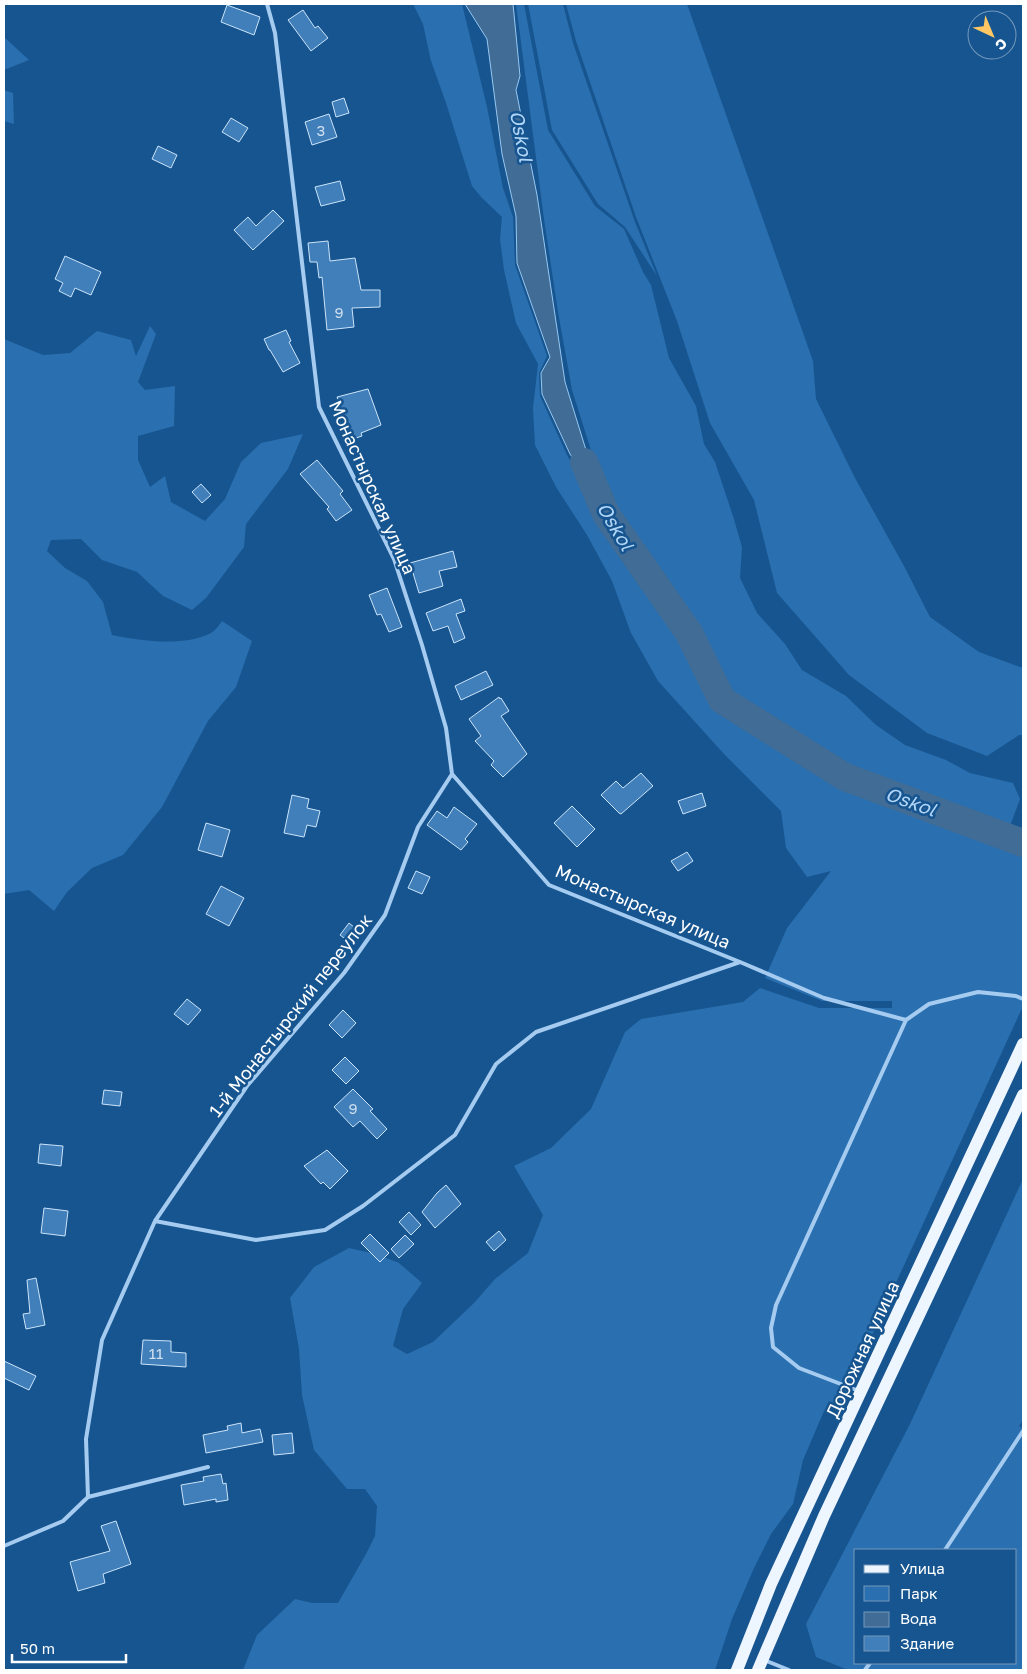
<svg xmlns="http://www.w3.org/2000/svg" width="1027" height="1674" viewBox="0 0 1027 1674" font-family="'Golos Text',sans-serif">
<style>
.green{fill:#2a6faf;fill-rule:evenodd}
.water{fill:#406c96;stroke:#97c8f2}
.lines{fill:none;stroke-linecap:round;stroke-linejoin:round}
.river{stroke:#406c96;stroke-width:28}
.building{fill:#407fb9;stroke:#cbe4fb}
.lane{stroke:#a5ccf0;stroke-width:4}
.primary{stroke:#edf5ff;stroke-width:12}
.labels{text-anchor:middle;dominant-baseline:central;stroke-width:5;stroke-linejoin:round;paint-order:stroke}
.number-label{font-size:15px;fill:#cfdfee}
.street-label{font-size:18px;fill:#fff;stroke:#175590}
.water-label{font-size:19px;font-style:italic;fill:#b1d6f7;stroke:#175590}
</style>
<rect width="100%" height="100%" fill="#175590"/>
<path class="green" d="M 413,4 L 462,4 L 487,107 L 503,188 L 513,217 L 515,265 L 547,356 L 539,373 L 540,396 L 567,455 L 601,516 L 683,637 L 719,704 L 842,781 L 1023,845 L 1023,1006 L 839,1407 L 824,1411 L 803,1460 L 793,1504 L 771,1534 L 754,1568 L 732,1619 L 715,1670 L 243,1670 L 257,1635 L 295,1599 L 312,1603 L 338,1603 L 366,1554 L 375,1536 L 377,1506 L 365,1489 L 347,1489 L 314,1450 L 302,1395 L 299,1349 L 290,1298 L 314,1267 L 349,1248 L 376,1254 L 399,1263 L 422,1283 L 403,1309 L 393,1346 L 407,1354 L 433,1342 L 474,1303 L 495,1279 L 528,1253 L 543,1215 L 514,1166 L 551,1148 L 591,1109 L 625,1032 L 641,1019 L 743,1002 L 760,988 L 819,1008 L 892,1008 L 892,1001 L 822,1001 L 765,978 L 787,928 L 831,871 L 807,877 L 786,848 L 781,811 L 724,754 L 658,681 L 631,633 L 612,581 L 587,535 L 556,487 L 535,445 L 533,408 L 538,364 L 516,323 L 504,270 L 500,239 L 502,217 L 482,198 L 472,186 L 446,103 L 431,61 L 423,24 Z
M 516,4 L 524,4 L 548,130 L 595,206 L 624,229 L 643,272 L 651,285 L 669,358 L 696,406 L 704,444 L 715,462 L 733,516 L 742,547 L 740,578 L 757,613 L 785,644 L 802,670 L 846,696 L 876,725 L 905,745 L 946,760 L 970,773 L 1013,783 L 1020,799 L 1010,826 L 841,764 L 728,693 L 697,633 L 620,523 L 595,463 L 572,390 L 558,312 L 544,219 Z
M 528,4 L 563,4 L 573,43 L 635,222 L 657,276 L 625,227 L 598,204 L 552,130 Z
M 566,4 L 687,4 L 813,361 L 816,399 L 855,478 L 904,566 L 930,617 L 979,652 L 1023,668 L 1023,735 L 1019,735 L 987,756 L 927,733 L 849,675 L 777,593 L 754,500 L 710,423 L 677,321 L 636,217 L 576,41 Z
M 4,37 L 29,60 L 4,70 Z
M 4,90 L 13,93 L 14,124 L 4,121 Z
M 150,326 L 156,334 L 138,382 L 145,390 L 175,386 L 174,426 L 138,436 L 138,460 L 150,487 L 165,476 L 171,502 L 205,521 L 225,499 L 241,462 L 261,443 L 303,434 L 288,469 L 246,524 L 244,547 L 206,598 L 192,610 L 163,596 L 137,572 L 102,560 L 81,539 L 51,540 L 47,551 L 65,568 L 87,581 L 103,602 L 112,635 C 141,641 184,647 211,633 C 216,630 219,625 222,621 L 252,641 L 236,687 L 208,721 L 162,807 L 123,855 L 92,868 L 67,892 L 54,911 L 29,890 L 4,894 L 4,339 L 43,355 L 70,353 L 97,331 L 131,340 L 136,356 Z
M 1023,1179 L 1023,1420 L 1019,1426 L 1023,1428 L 1023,1670 L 848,1670 L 816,1657 L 806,1624 L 910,1424 ZM 856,1550 L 1016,1550 L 1016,1663 L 856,1663 Z"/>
<path class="water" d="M 465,4 L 513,4 L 520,76 L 516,90 L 537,195 L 565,382 L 602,502 L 570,454 L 542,394 L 541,373 L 550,357 L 517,263 L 516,216 L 502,154 L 487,39 Z"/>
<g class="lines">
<path class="river" d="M 584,462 L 606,514 L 689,633 L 722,700 L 845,777 L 1023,843"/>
</g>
<path class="building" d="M 227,5 L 260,17 L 254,35 L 221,22 Z
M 303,10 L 315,28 L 318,26 L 328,38 L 311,51 L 288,20 Z
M 344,98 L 349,113 L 336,117 L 332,102 Z
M 329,114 L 337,137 L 312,145 L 305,122 Z
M 231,118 L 248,128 L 239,142 L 222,132 Z
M 158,146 L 177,155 L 171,168 L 152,159 Z
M 340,181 L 345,200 L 321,206 L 315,187 Z
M 273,210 L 284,221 L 253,250 L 234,230 L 248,217 L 256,226 Z
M 328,241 L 330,261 L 355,258 L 361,290 L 380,290 L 380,307 L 352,308 L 354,327 L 327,330 L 322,277 L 319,278 L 317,262 L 310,262 L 308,243 Z
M 65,256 L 101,272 L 91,295 L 75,288 L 71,297 L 59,291 L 63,283 L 55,279 Z
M 286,330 L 291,341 L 289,342 L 300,363 L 283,372 L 270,350 L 269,350 L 264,339 Z
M 368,389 L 381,425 L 361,433 L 362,436 L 347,441 L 343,427 L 346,426 L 337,397 Z
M 317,460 L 343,491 L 340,494 L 352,510 L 336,521 L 327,509 L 329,507 L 300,474 Z
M 201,484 L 211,495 L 202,503 L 192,492 Z
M 453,551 L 457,567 L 439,571 L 443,586 L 419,593 L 410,563 Z
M 387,588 L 402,627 L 389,632 L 381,614 L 377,615 L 369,595 Z
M 461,599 L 465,611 L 456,614 L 465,638 L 454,643 L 448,626 L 433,631 L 426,613 Z
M 486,671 L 493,685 L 461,700 L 455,686 Z
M 499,697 L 500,699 L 501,698 L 509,711 L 501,716 L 527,754 L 503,777 L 491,765 L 494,761 L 475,741 L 481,736 L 469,719 Z
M 641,773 L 653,786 L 621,814 L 619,813 L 601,795 L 616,781 L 623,788 Z
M 702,793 L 706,806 L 683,814 L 678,801 Z
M 292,795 L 309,799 L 307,808 L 320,811 L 316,827 L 307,825 L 304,837 L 284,833 Z
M 572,806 L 595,829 L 577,847 L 554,823 Z
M 454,807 L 477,824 L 465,839 L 468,842 L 461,850 L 427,825 L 437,811 L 447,818 Z
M 206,823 L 230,830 L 222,857 L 198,850 Z
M 687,852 L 693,861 L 678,871 L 671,861 Z
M 416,871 L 430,877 L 422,894 L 408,888 Z
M 221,886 L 244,898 L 229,926 L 206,914 Z
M 349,923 L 361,933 L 352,944 L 340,935 Z
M 187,999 L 201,1010 L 188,1025 L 174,1014 Z
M 343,1010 L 356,1023 L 342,1038 L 329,1025 Z
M 345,1057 L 359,1071 L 346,1084 L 332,1070 Z
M 353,1089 L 373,1109 L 370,1111 L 387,1129 L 377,1139 L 360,1121 L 353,1127 L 334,1107 Z
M 104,1090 L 122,1092 L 120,1106 L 102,1104 Z
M 40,1144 L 63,1146 L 61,1166 L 38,1163 Z
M 327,1150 L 348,1171 L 330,1189 L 323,1182 L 321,1184 L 304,1166 Z
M 446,1185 L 461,1204 L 435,1228 L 422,1212 L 437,1193 Z
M 44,1208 L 68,1211 L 65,1236 L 41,1233 Z
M 409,1212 L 421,1225 L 411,1235 L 399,1222 Z
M 499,1231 L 506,1240 L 494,1251 L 486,1242 Z
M 370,1234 L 389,1253 L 380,1262 L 361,1243 Z
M 405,1235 L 414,1244 L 399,1258 L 391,1249 Z
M 36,1278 L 45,1325 L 26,1329 L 23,1314 L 30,1313 L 27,1280 Z
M 143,1340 L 171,1341 L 171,1352 L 186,1353 L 186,1367 L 141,1364 Z
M 4,1361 L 36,1376 L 29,1390 L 4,1378 Z
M 241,1423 L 242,1433 L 260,1429 L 263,1442 L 206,1453 L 203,1435 L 228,1430 L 227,1426 Z
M 292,1433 L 294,1453 L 274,1455 L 272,1435 Z
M 221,1474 L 223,1484 L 226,1483 L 228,1500 L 216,1502 L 216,1499 L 184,1505 L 181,1485 L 204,1481 L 203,1477 Z
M 116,1521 L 131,1564 L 103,1574 L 105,1583 L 78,1591 L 70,1562 L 110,1551 L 101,1526 Z"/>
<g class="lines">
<path class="lane" d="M 267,4 L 275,33 L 319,407 L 394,559 L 422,645 L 446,728 L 452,774 L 549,885 L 740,962 L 824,998 L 906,1020 L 929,1004 L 978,992 L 1016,996 L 1023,999
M 155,1221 L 256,1240 L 325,1230 L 363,1206 L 455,1135 L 496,1064 L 536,1032 L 740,962
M 859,1391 L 799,1368 L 773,1347 L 771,1328 L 776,1305 L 906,1020
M 88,1497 L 86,1439 L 102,1340 L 155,1221 L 247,1086 L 344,973 L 385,915 L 418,827 L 452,774
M 4,1546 L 63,1521 L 88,1497 L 208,1467
M 945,1550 L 1023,1431
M 764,1660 L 789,1670
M 865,1670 L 870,1663"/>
<path class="primary" d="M 737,1670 L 771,1584 L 1023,1044
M 758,1670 L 824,1516 L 1023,1095"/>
</g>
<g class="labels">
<g class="number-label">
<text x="321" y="130">3</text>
<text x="339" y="312">9</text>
<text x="353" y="1108">9</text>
<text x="156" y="1353">11</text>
</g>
<g class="street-label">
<text transform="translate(373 487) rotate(66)">Монастырская улица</text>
<text transform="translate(643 906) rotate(23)">Монастырская улица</text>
<text transform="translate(290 1015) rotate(-52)">1-й Монастырский переулок</text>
<text transform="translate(862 1349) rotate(-65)">Дорожная улица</text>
</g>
<g class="water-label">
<text transform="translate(522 136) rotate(79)">Oskol</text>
<text transform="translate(616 526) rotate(59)">Oskol</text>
<text transform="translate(911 801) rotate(20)">Oskol</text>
</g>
</g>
<rect width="1027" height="1674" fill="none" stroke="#ffffff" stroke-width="10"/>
<rect x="854" y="1549" width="162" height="115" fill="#175590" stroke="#7499bc"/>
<rect x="864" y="1565" width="25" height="8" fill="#edf5ff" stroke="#7499bc"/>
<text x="900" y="1574" font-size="15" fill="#ffffff">Улица</text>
<rect x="864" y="1586" width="25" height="15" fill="#2a6faf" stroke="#7499bc"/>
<text x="900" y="1599" font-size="15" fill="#ffffff">Парк</text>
<rect x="864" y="1612" width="25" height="15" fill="#406c96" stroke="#7499bc"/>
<text x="900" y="1624" font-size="15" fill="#ffffff">Вода</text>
<rect x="864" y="1636" width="25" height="15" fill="#407fb9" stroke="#7499bc"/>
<text x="900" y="1649" font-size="15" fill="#ffffff">Здание</text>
<g transform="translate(992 35) rotate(136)"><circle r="24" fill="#175590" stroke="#7499bc"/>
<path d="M0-4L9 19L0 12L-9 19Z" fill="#ffc763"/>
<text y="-8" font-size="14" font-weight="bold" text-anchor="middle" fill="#ffffff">С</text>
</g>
<path d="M12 1654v8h114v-8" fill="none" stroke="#ffffff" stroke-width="2.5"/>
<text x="20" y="1654" font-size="15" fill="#ffffff" stroke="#175590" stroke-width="4" paint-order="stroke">50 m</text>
</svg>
